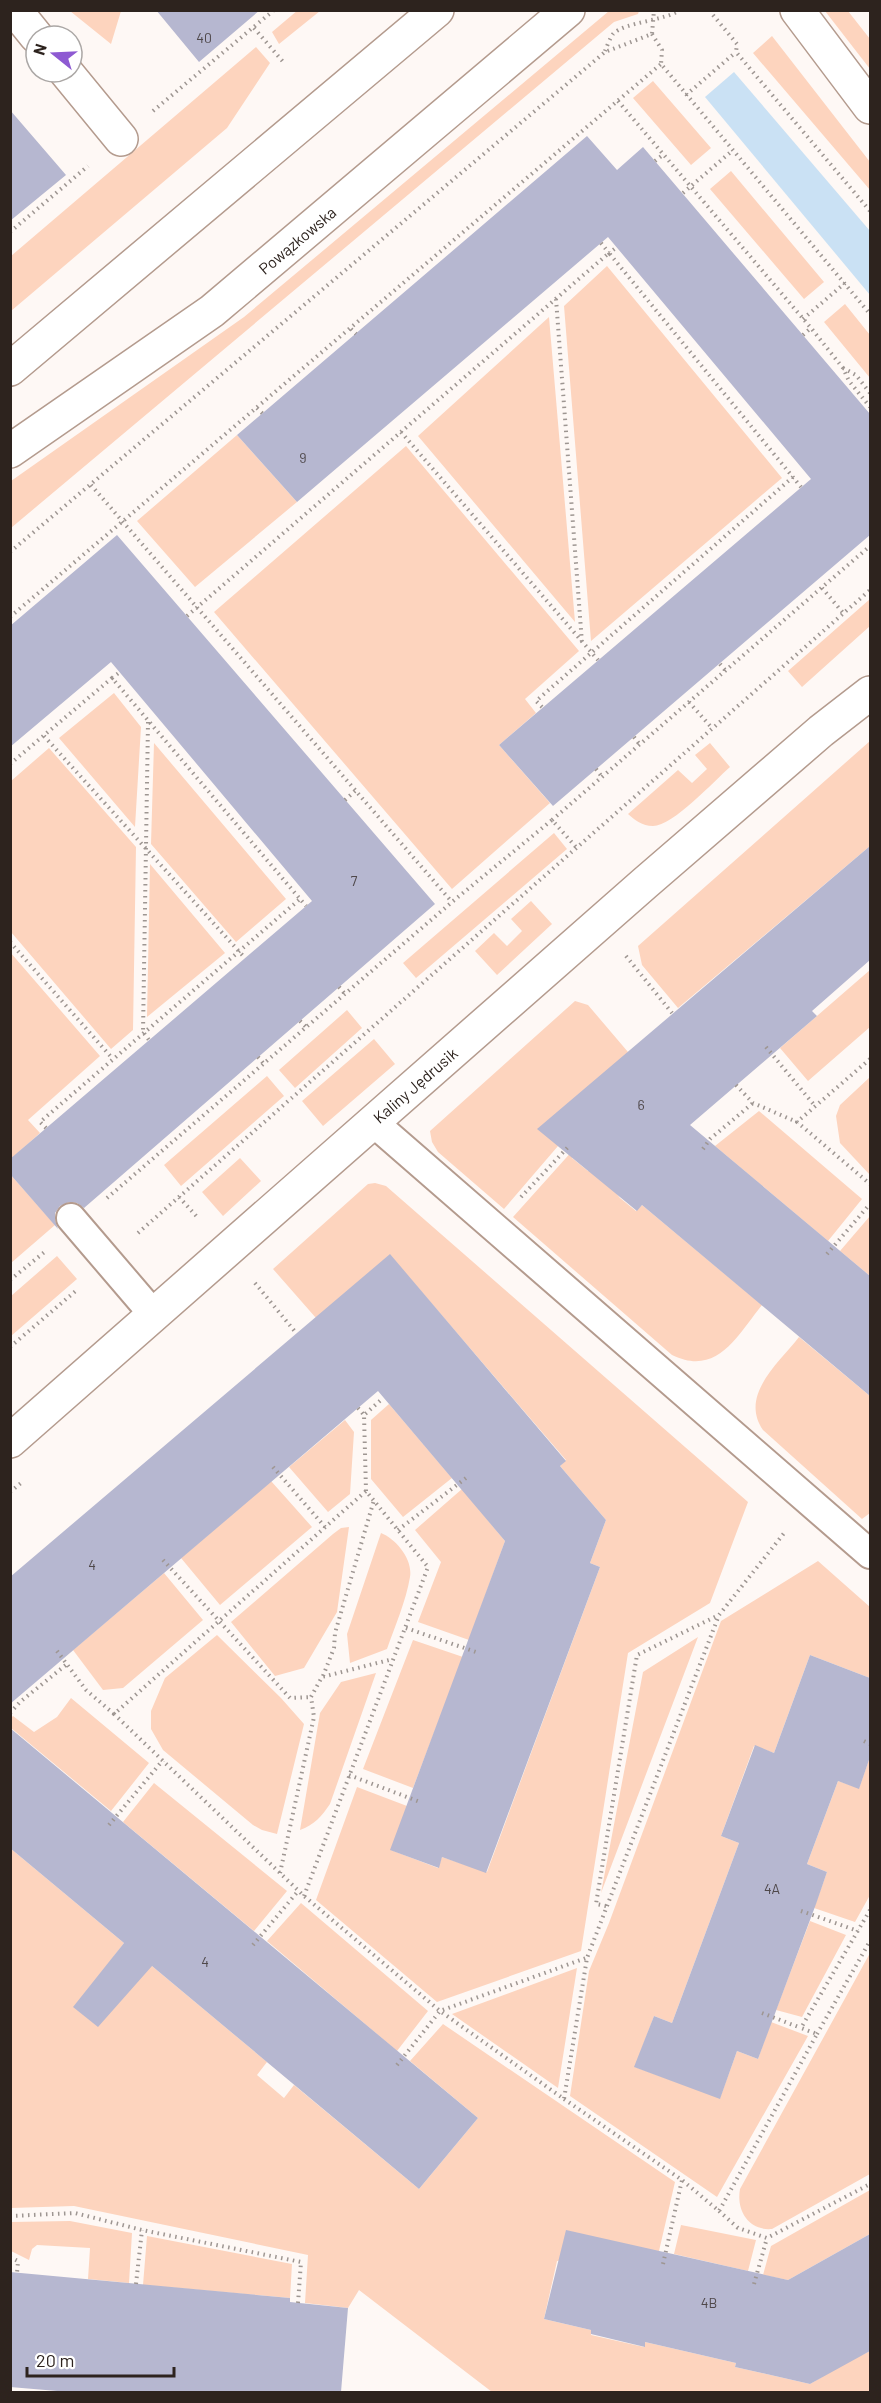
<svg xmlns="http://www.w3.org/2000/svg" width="881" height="2403" viewBox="0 0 881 2403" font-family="Barlow,sans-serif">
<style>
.green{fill:#fdd4be}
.water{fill:#cae1f4}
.building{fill:#b6b7d0}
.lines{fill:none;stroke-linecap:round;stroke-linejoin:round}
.service-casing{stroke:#b49b8e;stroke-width:32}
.pedestrian-casing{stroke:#b49b8e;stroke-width:36}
.minor-casing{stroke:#b49b8e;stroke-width:36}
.secondary-casing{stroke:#b49b8e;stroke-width:36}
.path{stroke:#9e9692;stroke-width:4;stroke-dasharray:1.5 4.5;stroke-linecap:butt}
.service{stroke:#fff;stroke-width:28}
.pedestrian{stroke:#fff;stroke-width:33}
.minor{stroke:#fff;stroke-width:33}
.secondary{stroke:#fff;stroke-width:33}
.labels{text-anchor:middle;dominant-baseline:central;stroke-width:5;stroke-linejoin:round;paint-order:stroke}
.number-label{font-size:14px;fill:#4f484a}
.street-label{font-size:16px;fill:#2d231e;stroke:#fff}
</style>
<rect width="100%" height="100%" fill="#fef8f5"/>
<path class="green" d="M 298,10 L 320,11 L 279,44 L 272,32 Z
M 70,11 L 121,11 L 111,44 Z
M 609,11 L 639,11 L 638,14 L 614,22 L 11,528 L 11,481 L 244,317 Z
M 825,11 L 848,11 L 870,39 L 870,69 Z
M 772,36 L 870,162 L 870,190 L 753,53 Z
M 256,47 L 270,63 L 227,128 L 11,311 L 11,256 Z
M 653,81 L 711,148 L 691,165 L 633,98 Z
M 731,171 L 824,282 L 804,299 L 710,189 Z
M 607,266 L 782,478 L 591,641 L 564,306 Z
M 845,304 L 870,335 L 870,378 L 824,322 Z
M 549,317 L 575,622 L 418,436 Z
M 237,435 L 297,502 L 195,587 L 137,521 Z
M 406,446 L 579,651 L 525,699 L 536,713 L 499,745 L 550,803 L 452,889 L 214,612 Z
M 870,599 L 870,626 L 802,687 L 788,671 Z
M 114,693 L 141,727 L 135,827 L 59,738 Z
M 870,741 L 870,846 L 678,1008 L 642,965 L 638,946 Z
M 154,743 L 286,899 L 236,942 L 151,844 Z
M 710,743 L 730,767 C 714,781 673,826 653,826 C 642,826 635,820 628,814 L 678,770 L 692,783 L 707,769 L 695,755 Z
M 49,748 L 136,847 L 133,1030 L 111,1049 L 11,932 L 11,781 Z
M 554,833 L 567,849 L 416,978 L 403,963 Z
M 150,864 L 225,953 L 147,1017 Z
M 531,901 L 552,924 L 497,975 L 475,951 L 494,933 L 507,946 L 522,931 L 511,919 Z
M 10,952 L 100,1056 L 28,1120 L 40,1133 L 11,1159 Z
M 870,970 L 870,1027 L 808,1081 L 780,1048 Z
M 575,1001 L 588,1005 L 628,1052 L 558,1146 L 504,1209 L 438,1152 L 432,1142 L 430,1131 Z
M 347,1010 L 362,1028 L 295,1088 L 279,1070 Z
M 374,1039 L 395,1064 L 323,1126 L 302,1101 Z
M 267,1076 L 284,1096 L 181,1186 L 164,1165 Z
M 870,1077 L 870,1175 L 840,1143 L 836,1116 L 840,1105 Z
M 759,1111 L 862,1199 L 828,1241 L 715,1146 Z
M 574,1149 L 572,1158 L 588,1171 L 594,1165 L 620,1198 L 636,1211 L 642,1205 L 762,1305 C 737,1336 717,1377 672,1355 L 513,1217 Z
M 240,1158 L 261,1181 L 223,1216 L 202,1192 Z
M 10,1174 L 55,1225 L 11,1263 L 10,1263 Z
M 375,1183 L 386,1186 L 748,1502 L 710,1603 L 628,1653 L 581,1951 L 437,2002 L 316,1900 L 357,1787 L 407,1806 L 391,1850 L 438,1868 L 442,1857 L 487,1872 L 600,1567 L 590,1563 L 606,1520 L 560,1466 L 566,1460 L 390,1255 L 316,1318 L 273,1269 L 368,1184 Z
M 870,1216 L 870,1276 L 840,1251 Z
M 57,1256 L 77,1279 L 11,1336 L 11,1296 Z
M 799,1337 L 870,1396 L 870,1513 L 862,1519 L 763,1430 C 739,1395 779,1363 799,1337 Z
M 389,1404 L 452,1478 L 403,1517 L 371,1479 L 371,1420 Z
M 345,1420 L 354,1432 L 350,1494 L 328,1512 L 289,1467 Z
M 271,1481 L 312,1527 L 220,1605 L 181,1558 Z
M 462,1489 L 505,1541 L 469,1640 L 418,1622 L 441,1562 L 415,1530 Z
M 349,1527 L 337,1612 L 304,1668 L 275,1676 L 231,1622 L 333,1534 L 341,1528 Z
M 381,1533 C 396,1539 413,1559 410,1577 C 406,1601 395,1626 387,1649 L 350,1663 L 347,1634 Z
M 818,1561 L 870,1607 L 870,1678 L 810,1655 L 774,1753 L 754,1746 L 721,1836 L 739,1843 L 672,2023 L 654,2016 L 635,2067 L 720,2098 L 737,2051 L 758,2059 L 771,2022 L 808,2036 L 717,2197 L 570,2096 L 589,1971 L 609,1923 L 721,1621 Z
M 164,1573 L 203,1620 L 123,1688 L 103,1690 L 73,1650 Z
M 217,1635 L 281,1698 L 304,1724 L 277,1834 L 262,1830 L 253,1825 L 163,1750 L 151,1729 L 151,1711 L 165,1678 Z
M 698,1637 L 601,1893 L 643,1672 Z
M 413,1640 L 463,1657 L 413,1788 L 363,1769 Z
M 376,1673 L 330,1804 C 322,1816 314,1825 300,1830 L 320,1713 L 341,1682 Z
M 71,1698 L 149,1763 L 111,1811 L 11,1728 L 11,1718 L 13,1716 L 34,1732 L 57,1717 Z
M 870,1757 L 870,1895 L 855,1922 L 814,1908 L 827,1872 L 807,1864 L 838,1781 L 859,1788 Z
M 154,1783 L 287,1891 L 254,1931 L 123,1822 Z
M 10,1848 L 124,1943 L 114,1956 L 152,1966 L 267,2062 L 257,2075 L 284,2098 L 294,2085 L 419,2189 L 478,2118 L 410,2061 L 443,2024 L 675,2182 L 659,2251 L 557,2261 L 544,2319 L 591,2330 L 591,2335 L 644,2347 L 645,2342 L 736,2363 L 735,2367 L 810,2384 L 822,2377 L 818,2368 L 857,2346 L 862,2355 L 870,2351 L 870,2392 L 492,2392 L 359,2290 L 348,2308 L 305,2303 L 308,2255 L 74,2206 L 11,2208 Z
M 301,1903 L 428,2011 L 397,2051 L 267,1941 Z
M 810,1921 L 846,1935 L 802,2017 L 776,2010 Z
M 870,1953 L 870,2174 L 772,2229 C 749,2231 736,2211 740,2189 Z
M 577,1968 L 558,2088 L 452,2014 Z
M 870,2190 L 870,2234 L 788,2280 L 763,2275 L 771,2246 Z
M 70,2221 L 132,2233 L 129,2283 L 88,2279 L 90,2248 L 37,2245 L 32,2249 L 29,2260 L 11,2251 L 11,2222 Z
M 681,2225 L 756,2240 L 748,2271 L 674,2254 Z
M 147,2236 L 292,2264 L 290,2298 L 143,2285 Z"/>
<path class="water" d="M 734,72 L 870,231 L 870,295 L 705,97 Z"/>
<path class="building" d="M 156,10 L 260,10 L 199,62 Z
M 10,110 L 66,175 L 10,221 Z
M 587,136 L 617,170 L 643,147 L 870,414 L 870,535 L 553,806 L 499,745 L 811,479 L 608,237 L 297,502 L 237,435 Z
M 117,535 L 435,904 L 84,1208 L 77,1203 L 69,1202 L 60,1206 L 55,1213 L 55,1220 L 58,1229 L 10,1174 L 10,1159 L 312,901 L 111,662 L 10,747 L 10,626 Z
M 870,846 L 870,960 L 812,1011 L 817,1016 L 690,1125 L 870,1276 L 870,1396 L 642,1205 L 637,1211 L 537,1129 Z
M 390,1254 L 566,1461 L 560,1466 L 606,1520 L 590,1563 L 600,1567 L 486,1873 L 442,1857 L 439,1868 L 390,1850 L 505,1541 L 378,1391 L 10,1704 L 10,1577 Z
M 810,1655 L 870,1678 L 870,1757 L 859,1789 L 838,1781 L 807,1864 L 827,1872 L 816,1904 L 758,2059 L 737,2051 L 720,2099 L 634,2067 L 654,2016 L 672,2023 L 739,1843 L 721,1836 L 755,1745 L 774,1753 Z
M 10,1728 L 478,2118 L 419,2189 L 152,1966 L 98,2027 L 73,2007 L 124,1943 L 10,1848 Z
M 566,2230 L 788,2280 L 870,2234 L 870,2351 L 810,2384 L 735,2367 L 736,2363 L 645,2342 L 645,2347 L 591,2334 L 591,2330 L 544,2319 Z
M 10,2272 L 290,2298 L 290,2302 L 348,2308 L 341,2392 L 69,2392 L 10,2387 Z"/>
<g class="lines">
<g class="service-casing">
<path id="service" d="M 373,1122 L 870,1554
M 71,1218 L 154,1315"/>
</g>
<g class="pedestrian-casing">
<path id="pedestrian" d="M 15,10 L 36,36
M 66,72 L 121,139"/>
</g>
<g class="minor-casing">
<path id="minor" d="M 797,10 L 870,107
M 10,1441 L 645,883 L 821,731 L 870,693"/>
</g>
<g class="secondary-casing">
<path id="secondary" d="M 10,369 L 437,10
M 10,451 L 212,311 L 568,10"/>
</g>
<path class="path" d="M 713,15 L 737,44 L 736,52 L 870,211
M 254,28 L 285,64
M 652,34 L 662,50 L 661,64 L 870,314
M 605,51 C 607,46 610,38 613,34 C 624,22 664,21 680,10
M 686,95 L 736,52
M 618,101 L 811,328 L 843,368 L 849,381 L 870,407
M 153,111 L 274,10
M 655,161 L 664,154
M 683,193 L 733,150
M 10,232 L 88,166
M 601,243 L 609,253 L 617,247
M 556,299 L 582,643
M 803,319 L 845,283
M 351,329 L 356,334
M 803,335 L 811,328
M 843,368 L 856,375 L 870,393
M 257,408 L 263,414
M 401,432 L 598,660
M 91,485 L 452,902
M 10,552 L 605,52 L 652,34 L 654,10
M 822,588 L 844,614
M 187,616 L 609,253 L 801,487
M 10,617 L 661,64
M 720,664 L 725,670
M 112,678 L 120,672
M 689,702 L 712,728
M 542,707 L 536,701 L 793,477
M 148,722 L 143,1032 L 149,1040
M 44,736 L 245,958
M 634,737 L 640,745
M 10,764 L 112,678 L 306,906
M 596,769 L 602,777
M 345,800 L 355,791
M 552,820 L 870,546
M 10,942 L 112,1058
M 626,956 L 672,1013
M 339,987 L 345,994
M 300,1021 L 306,1027
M 766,1047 L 815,1106
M 258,1057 L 264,1064
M 870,1059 L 797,1122 L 870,1184
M 736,1085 L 753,1103 L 797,1122
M 46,1128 L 40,1122 L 300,899
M 703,1149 L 710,1139 L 753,1103
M 179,1197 L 199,1219
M 521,1197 L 570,1145
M 107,1198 L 452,902 L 552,820 L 576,847
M 138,1233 L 870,590
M 827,1254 L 870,1204
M 10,1280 L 47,1250
M 255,1283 L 297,1334
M 10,1347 L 78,1289
M 358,1408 L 364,1415
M 273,1467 L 325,1527
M 366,1491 L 364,1415 L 383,1398
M 10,1492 L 21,1483
M 398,1530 L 466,1478
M 163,1560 L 290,1698 L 311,1697
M 406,1628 L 476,1652
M 57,1651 L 86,1690 L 114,1714
M 323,1676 L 334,1648 L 335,1633 L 374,1500
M 10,1713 L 20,1702 L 67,1664
M 864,1741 L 870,1744
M 349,1775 L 420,1802
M 109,1825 L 163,1760
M 280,1873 L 314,1717 L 311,1697 L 322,1677 L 393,1659
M 304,1896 L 428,1567 L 366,1491 L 114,1714 L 304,1896 L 440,2011 L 564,2099 L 587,1958 L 719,1615 L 785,1532
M 606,1906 L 596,1904 L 637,1655 L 719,1615
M 801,1911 L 858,1931
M 253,1945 L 299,1890
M 762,2013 L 801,2028
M 817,2034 L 870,1941
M 397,2065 L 440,2011 L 586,1958
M 564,2099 L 682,2180 L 719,2211 L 817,2034 L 801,2028 L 870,1910
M 719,2211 L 738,2228 L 767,2238 L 870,2184
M 10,2216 L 75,2213 L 142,2230 L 301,2262 L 298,2303
M 10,2257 L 18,2261 L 17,2273
M 663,2264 L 682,2180
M 136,2284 L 142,2230
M 754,2284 L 767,2238"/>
<use href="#service" class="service"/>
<use href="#pedestrian" class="pedestrian"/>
<use href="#minor" class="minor"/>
<use href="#secondary" class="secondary"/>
</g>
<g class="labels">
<g class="number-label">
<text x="204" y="37">40</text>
<text x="303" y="457">9</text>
<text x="354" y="880">7</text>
<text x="641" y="1104">6</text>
<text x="92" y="1564">4</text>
<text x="772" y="1888">4A</text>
<text x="205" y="1961">4</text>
<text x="709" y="2302">4B</text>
</g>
<g class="street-label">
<text transform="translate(297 240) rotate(-40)">Powązkowska</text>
<text transform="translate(415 1085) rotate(-41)">Kaliny Jędrusik</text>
</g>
</g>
<rect width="881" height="2403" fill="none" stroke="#2d231e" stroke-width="24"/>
<g transform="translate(54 54) rotate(288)"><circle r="28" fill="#ffffff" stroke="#aba7a5" stroke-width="1.5"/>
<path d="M0-4.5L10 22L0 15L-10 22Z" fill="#8e5ad2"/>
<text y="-9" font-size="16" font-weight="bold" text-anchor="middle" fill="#2d231e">N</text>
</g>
<path d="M27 2367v9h147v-9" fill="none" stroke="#2d231e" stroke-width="3"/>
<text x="36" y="2367" font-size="18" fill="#2d231e" stroke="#ffffff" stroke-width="4.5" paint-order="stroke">20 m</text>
</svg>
